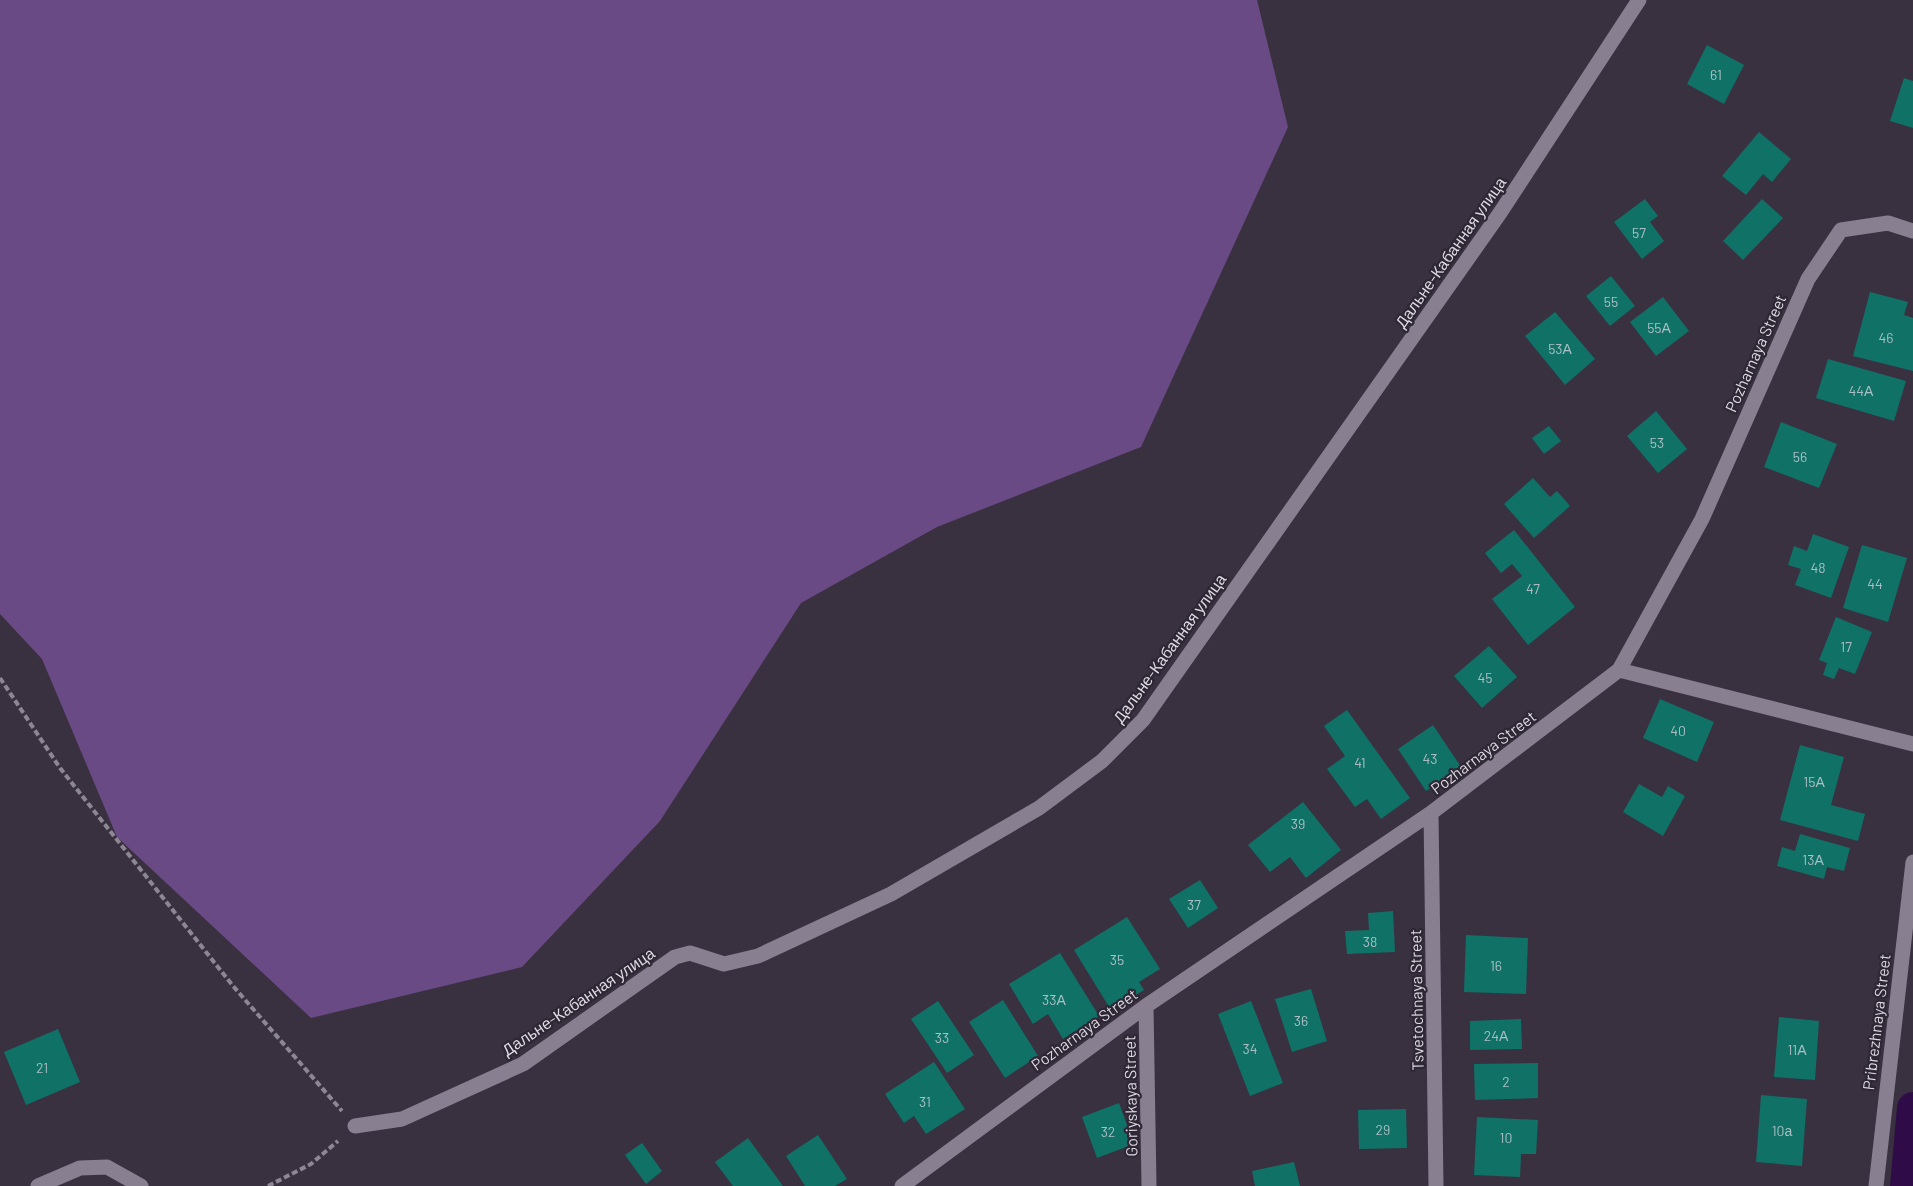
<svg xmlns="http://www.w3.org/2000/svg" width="1913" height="1186" viewBox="0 0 1913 1186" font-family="Barlow,sans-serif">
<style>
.green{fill:#694a84}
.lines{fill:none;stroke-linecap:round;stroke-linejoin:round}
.canal{stroke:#2f0c47;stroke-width:32}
.building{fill:#107167}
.path{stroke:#8d8793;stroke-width:4;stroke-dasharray:6 3;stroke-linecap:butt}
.minor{stroke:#887f91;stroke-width:15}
.labels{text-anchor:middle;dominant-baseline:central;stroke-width:4.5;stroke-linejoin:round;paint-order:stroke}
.number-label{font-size:14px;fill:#aabfc3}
.street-label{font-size:16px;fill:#ded9e2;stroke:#2e2735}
</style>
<rect width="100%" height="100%" fill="#393140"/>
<path class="green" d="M 0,0 L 1257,0 L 1288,127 L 1141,447 L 937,527 L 801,603 L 660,821 L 522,967 L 311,1018 L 117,837 L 42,659 L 0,614 Z"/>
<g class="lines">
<path class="canal" d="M 1906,1186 L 1913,1108"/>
</g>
<path class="building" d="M 1707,45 L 1744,65 L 1724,104 L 1687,84 Z
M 1904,78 L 1913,81 L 1913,128 L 1890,121 Z
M 1759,132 L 1791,159 L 1772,182 L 1763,174 L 1746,195 L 1722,176 Z
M 1645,199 L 1658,216 L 1650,222 L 1664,241 L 1642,259 L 1614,222 Z
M 1762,199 L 1783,218 L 1743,260 L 1723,241 Z
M 1611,276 L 1635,306 L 1610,326 L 1586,296 Z
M 1870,292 L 1908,302 L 1904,315 L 1913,318 L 1913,371 L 1853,356 Z
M 1663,297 L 1689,331 L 1656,356 L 1630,322 Z
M 1555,312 L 1595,359 L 1565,385 L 1525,336 Z
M 1828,359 L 1906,381 L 1894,421 L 1816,398 Z
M 1656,411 L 1687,449 L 1658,473 L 1627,436 Z
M 1781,422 L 1837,444 L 1819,488 L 1764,467 Z
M 1549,426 L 1561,441 L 1544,454 L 1532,438 Z
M 1533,478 L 1550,497 L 1557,491 L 1570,506 L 1534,538 L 1504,504 Z
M 1514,530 L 1575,607 L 1528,645 L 1492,599 L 1522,576 L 1512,564 L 1501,573 L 1485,553 Z
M 1813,534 L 1849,547 L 1831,598 L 1795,585 L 1801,569 L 1788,565 L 1794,546 L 1807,551 Z
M 1862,545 L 1907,558 L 1888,622 L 1843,608 Z
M 1836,617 L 1872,632 L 1855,674 L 1839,668 L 1834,679 L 1823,675 L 1827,663 L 1819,660 Z
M 1489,646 L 1517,677 L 1482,708 L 1454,676 Z
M 1660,699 L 1714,722 L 1697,762 L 1643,738 Z
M 1347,710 L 1410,798 L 1381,819 L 1367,799 L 1355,807 L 1327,769 L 1345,756 L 1324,726 Z
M 1433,725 L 1461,767 L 1426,791 L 1398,749 Z
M 1800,745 L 1844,757 L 1831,805 L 1865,814 L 1858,841 L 1780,820 Z
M 1639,784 L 1662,797 L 1668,786 L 1685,796 L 1663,836 L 1623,812 Z
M 1303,802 L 1341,850 L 1306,878 L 1290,857 L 1270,872 L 1248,845 Z
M 1800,834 L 1850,848 L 1844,871 L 1827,867 L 1824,879 L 1777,866 L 1782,847 L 1795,851 Z
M 1200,880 L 1218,908 L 1188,928 L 1169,899 Z
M 1393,911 L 1395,952 L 1347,954 L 1345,931 L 1369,930 L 1368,913 Z
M 1127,917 L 1160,969 L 1139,982 L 1144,990 L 1111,1010 L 1074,950 Z
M 1466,935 L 1528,938 L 1526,994 L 1464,992 Z
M 1060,953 L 1099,1016 L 1063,1039 L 1048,1014 L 1033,1024 L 1009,984 Z
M 1311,989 L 1327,1041 L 1292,1052 L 1275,999 Z
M 1003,1000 L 1038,1056 L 1005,1078 L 969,1022 Z
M 938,1001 L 974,1055 L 947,1073 L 911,1019 Z
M 1251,1001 L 1283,1083 L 1250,1096 L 1218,1014 Z
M 1779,1017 L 1819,1021 L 1815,1080 L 1774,1077 Z
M 1521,1019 L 1522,1049 L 1470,1050 L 1470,1021 Z
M 58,1029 L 80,1082 L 26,1105 L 4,1052 Z
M 934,1062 L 965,1109 L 926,1134 L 914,1116 L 904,1123 L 885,1094 Z
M 1538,1063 L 1538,1098 L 1475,1100 L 1474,1064 Z
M 1761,1095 L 1807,1099 L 1802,1166 L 1756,1162 Z
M 1119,1103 L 1134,1144 L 1097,1158 L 1082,1117 Z
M 1406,1109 L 1407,1148 L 1359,1149 L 1358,1110 Z
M 1477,1117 L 1538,1120 L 1536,1154 L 1521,1154 L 1520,1177 L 1474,1175 Z
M 818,1135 L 847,1179 L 835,1186 L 805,1186 L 786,1156 Z
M 748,1138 L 783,1186 L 733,1186 L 715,1162 Z
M 642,1143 L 662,1171 L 646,1184 L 625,1155 Z
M 1294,1162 L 1300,1186 L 1255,1186 L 1252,1171 Z"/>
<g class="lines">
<path class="path" d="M 0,678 L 60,768 L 233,986 L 342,1111
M 268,1186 L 311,1164 L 338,1141"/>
<path class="minor" d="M 1619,670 L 1913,744
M 1431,813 L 1436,1186
M 1146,1006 L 1149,1186
M 355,1126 L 402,1119 L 523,1064 L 675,957 L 690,953 L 724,964 L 758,956 L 891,894 L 1039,808 L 1102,761 L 1143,720 L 1500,213 L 1639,0
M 38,1186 L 80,1168 L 107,1167 L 141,1186
M 902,1186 L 1146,1006 L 1431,813 L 1619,670 L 1702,519 L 1808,279 L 1841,230 L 1888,223 L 1913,231
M 1876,1186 L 1913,862"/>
</g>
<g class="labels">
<g class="number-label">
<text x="1716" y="74">61</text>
<text x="1639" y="232">57</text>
<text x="1611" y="301">55</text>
<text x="1659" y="327">55А</text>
<text x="1886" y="337">46</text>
<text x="1560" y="348">53А</text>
<text x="1861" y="390">44А</text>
<text x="1657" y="442">53</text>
<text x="1800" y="456">56</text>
<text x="1818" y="567">48</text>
<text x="1875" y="583">44</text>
<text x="1533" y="588">47</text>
<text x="1846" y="646">17</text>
<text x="1485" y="677">45</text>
<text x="1678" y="730">40</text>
<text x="1430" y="758">43</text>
<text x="1360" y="762">41</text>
<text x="1814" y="781">15А</text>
<text x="1298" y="823">39</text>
<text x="1813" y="859">13А</text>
<text x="1194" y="904">37</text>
<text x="1370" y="941">38</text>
<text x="1117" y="959">35</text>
<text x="1496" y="965">16</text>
<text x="1054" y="999">33А</text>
<text x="1301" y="1020">36</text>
<text x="1496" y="1035">24А</text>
<text x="942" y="1037">33</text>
<text x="1250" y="1048">34</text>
<text x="1797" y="1049">11А</text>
<text x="42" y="1067">21</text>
<text x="1506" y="1081">2</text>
<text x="925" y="1101">31</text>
<text x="1383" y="1129">29</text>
<text x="1782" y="1130">10а</text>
<text x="1108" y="1131">32</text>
<text x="1506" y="1137">10</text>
</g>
<g class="street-label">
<text transform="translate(1450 252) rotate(-55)">Дальне-Кабанная улица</text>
<text transform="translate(1755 353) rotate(-66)">Pozharnaya Street</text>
<text transform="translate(1169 648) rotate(-54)">Дальне-Кабанная улица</text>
<text transform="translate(1483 752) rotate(-37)">Pozharnaya Street</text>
<text transform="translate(1416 1000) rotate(-91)">Tsvetochnaya Street</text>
<text transform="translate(578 1001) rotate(-34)">Дальне-Кабанная улица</text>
<text transform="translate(1876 1022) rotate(-83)">Pribrezhnaya Street</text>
<text transform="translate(1084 1029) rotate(-36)">Pozharnaya Street</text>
<text transform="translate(1130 1096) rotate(-91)">Goriyskaya Street</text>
</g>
</g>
</svg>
